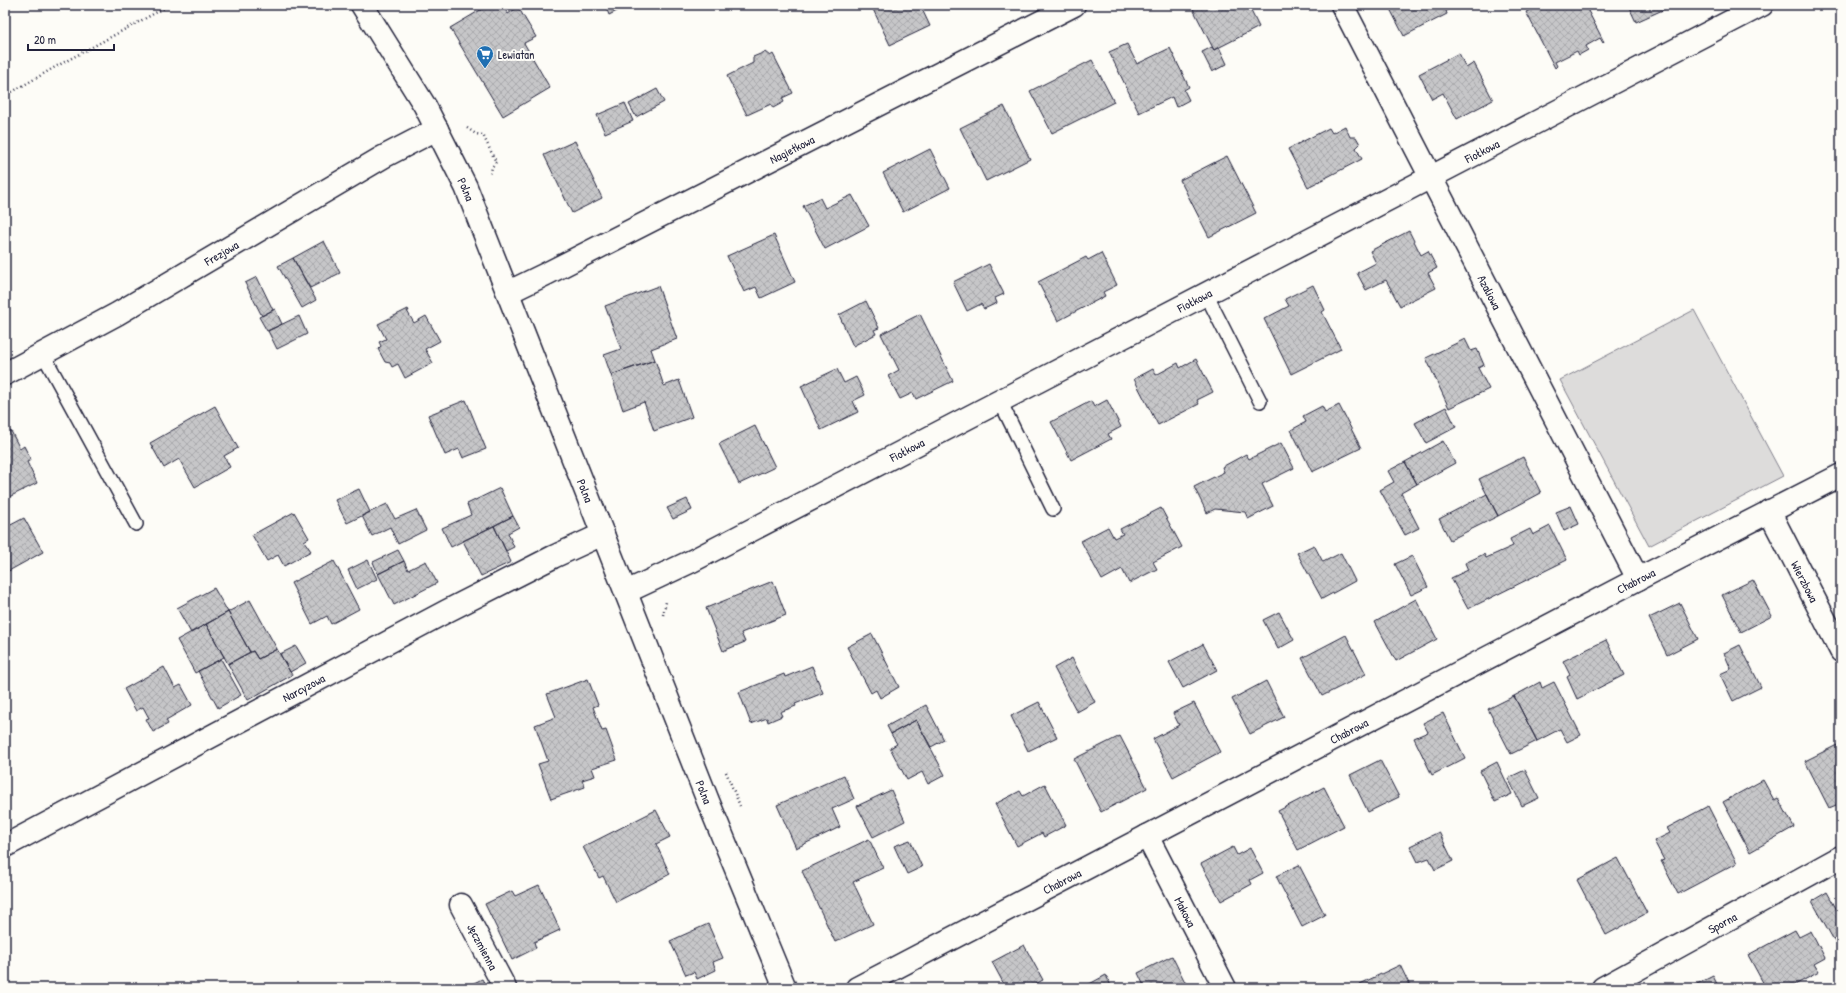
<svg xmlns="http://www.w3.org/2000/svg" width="1846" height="993" viewBox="0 0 1846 993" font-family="'Patrick Hand',sans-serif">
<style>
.green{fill:#dddcdb;stroke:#807f8b}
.building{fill:url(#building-cross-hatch);stroke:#22223b}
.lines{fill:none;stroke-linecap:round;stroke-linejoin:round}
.lane-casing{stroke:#22223b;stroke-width:16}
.street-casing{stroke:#22223b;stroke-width:25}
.secondary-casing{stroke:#22223b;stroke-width:25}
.path{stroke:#22223b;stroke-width:2.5;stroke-dasharray:1 3;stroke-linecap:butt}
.lane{stroke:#fdfcf7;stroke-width:13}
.street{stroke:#fdfcf7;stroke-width:22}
.secondary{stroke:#fdfcf7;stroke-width:22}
.labels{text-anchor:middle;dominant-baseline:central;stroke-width:4;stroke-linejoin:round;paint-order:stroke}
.poi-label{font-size:12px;fill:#22223b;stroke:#fdfcf7;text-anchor:start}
.street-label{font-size:12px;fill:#22223b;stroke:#fdfcf7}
</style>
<defs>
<pattern id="building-cross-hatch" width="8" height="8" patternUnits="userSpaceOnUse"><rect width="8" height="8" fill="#c6c6c8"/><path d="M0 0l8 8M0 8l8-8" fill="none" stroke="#aaaaad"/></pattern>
</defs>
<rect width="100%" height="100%" fill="#fdfcf7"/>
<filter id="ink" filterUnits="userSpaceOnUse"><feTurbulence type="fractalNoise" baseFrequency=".025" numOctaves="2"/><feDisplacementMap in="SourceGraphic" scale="8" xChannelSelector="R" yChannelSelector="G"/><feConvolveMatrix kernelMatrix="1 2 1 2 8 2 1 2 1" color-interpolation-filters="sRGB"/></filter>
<g filter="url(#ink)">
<path class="green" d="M 1694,310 L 1783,476 L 1649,546 L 1560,380 Z"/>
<path class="building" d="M 489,5 L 502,5 L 508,14 L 518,7 L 536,37 L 524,43 L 550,88 L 503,116 L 450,28 Z
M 605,5 L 629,5 L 609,15 Z
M 871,5 L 920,5 L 930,26 L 890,45 Z
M 1201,5 L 1248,5 L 1259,27 L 1214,50 L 1193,9 Z
M 1388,5 L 1449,5 L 1451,8 L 1446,11 L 1447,14 L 1404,36 Z
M 1540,5 L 1585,5 L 1604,42 L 1603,43 L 1600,38 L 1586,46 L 1588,50 L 1579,55 L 1577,51 L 1555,62 L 1557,66 L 1555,68 L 1526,12 Z
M 1628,5 L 1665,5 L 1667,8 L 1636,22 Z
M 1127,44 L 1137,64 L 1170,48 L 1189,87 L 1184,90 L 1189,100 L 1176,107 L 1172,97 L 1139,113 L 1109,52 Z
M 1212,47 L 1214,50 L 1219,47 L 1227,64 L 1212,72 L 1202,52 Z
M 765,52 L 770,56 L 773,54 L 793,93 L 782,98 L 784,102 L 773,108 L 771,104 L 747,115 L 727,76 L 753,63 L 753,57 Z
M 1459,53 L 1466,68 L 1474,63 L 1493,100 L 1457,119 L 1443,93 L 1432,99 L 1419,74 Z
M 1092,60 L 1114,102 L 1052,133 L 1030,91 Z
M 657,89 L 664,102 L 636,117 L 629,104 Z
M 625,103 L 633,121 L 605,133 L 597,115 Z
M 1004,106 L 1030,159 L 986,181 L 960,128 Z
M 1345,126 L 1350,137 L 1356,137 L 1360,144 L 1356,148 L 1362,159 L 1308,187 L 1288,149 L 1329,128 L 1332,133 Z
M 575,141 L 602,198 L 572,213 L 544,155 Z
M 930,149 L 950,188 L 903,212 L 883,173 Z
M 1227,156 L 1256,213 L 1209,237 L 1180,180 Z
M 852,195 L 869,226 L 825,249 L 803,206 L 820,198 L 825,208 Z
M 1409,231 L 1421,255 L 1428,251 L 1437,268 L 1428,273 L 1436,288 L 1400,306 L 1386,280 L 1366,290 L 1357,273 L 1376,263 L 1370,251 Z
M 774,235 L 795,282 L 761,298 L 756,287 L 744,292 L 727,256 Z
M 324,241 L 340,273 L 310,288 L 293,258 Z
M 1101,253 L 1117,285 L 1103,292 L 1105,296 L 1058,321 L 1038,282 L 1086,257 L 1088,260 Z
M 293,258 L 316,300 L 302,308 L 278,266 Z
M 989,264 L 1004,294 L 995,298 L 997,303 L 984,309 L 981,304 L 967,311 L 953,282 Z
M 257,277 L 273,310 L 262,316 L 245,283 Z
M 1313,285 L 1325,310 L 1322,312 L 1341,349 L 1291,374 L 1264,319 L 1289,306 L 1285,299 Z
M 658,286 L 677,339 L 651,349 L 655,360 L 611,375 L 604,355 L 621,349 L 605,306 Z
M 866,301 L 879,328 L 874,330 L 876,334 L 853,346 L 839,315 Z
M 275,309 L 282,324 L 267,331 L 259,317 Z
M 408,309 L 409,311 L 407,311 L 414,323 L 426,316 L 440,341 L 425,349 L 433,363 L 405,378 L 398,364 L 392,367 L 390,363 L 385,362 L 378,349 L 381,346 L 379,342 L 386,339 L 378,324 Z
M 920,314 L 953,381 L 916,399 L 913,393 L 900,399 L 888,376 L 899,370 L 881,334 Z
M 299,316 L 307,334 L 277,349 L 268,331 Z
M 1465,339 L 1471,351 L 1477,349 L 1484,365 L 1478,368 L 1489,389 L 1449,408 L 1426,358 Z
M 1196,359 L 1213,392 L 1197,400 L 1199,404 L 1158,425 L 1134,379 L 1153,369 L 1156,375 L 1178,363 L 1180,368 Z
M 655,360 L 664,386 L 679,380 L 692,417 L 654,431 L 644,402 L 623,410 L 611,375 Z
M 837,369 L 844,383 L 856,377 L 865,395 L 853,401 L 858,412 L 821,430 L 801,386 Z
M 466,400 L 486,449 L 463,458 L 459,449 L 445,455 L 428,415 Z
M 1107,400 L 1121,427 L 1108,434 L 1111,439 L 1071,460 L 1051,422 L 1091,401 L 1094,407 Z
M 1339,405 L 1361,448 L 1312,472 L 1291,430 L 1306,422 L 1303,416 L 1322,406 L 1325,412 Z
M 215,406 L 238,448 L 224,456 L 230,467 L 195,487 L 179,459 L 164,468 L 150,443 Z
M 1446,407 L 1456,427 L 1426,443 L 1415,423 Z
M 755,426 L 775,467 L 739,484 L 719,444 Z
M 11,431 L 20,449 L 24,446 L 31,460 L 27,462 L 37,483 L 5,499 L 5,434 Z
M 1443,441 L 1455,463 L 1417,484 L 1405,462 Z
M 1281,443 L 1294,468 L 1262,484 L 1273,506 L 1248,519 L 1245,512 L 1215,509 L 1207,513 L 1194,487 L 1224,472 L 1222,467 L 1246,454 L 1249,459 Z
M 1523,457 L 1541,493 L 1498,516 L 1479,479 Z
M 1405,462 L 1417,484 L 1401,493 L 1419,528 L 1405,535 L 1380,490 L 1394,482 L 1388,471 Z
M 500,488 L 513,516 L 451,547 L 442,528 L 471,515 L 467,504 Z
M 359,489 L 370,512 L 347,523 L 335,500 Z
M 1487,494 L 1498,516 L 1450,540 L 1439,519 Z
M 687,499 L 692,510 L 673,519 L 667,508 Z
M 387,504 L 395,519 L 416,510 L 426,530 L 398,544 L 390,527 L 372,536 L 362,516 Z
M 1571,506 L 1579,524 L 1564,531 L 1556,512 Z
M 1161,508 L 1182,547 L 1153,562 L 1157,569 L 1129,583 L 1122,569 L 1102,580 L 1081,541 L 1108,527 L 1114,538 L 1123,534 L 1120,529 Z
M 294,512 L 309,538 L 304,541 L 311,551 L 284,566 L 278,555 L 267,561 L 252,535 Z
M 513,516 L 519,527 L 508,533 L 514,547 L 506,551 L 494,526 Z
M 24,518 L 43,552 L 5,573 L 5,528 Z
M 494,526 L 511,562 L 481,576 L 463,541 Z
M 1550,526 L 1567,560 L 1468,609 L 1451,578 L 1468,570 L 1465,563 L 1484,554 L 1486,558 L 1513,546 L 1510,539 L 1530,529 L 1533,535 Z
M 1314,545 L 1323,562 L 1341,553 L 1355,581 L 1322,599 L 1297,553 Z
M 398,550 L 404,561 L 378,574 L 373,562 Z
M 1412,556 L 1428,587 L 1411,595 L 1395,564 Z
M 368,560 L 377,579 L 357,589 L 348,570 Z
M 334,561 L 359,609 L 331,624 L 327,616 L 312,624 L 291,583 Z
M 404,561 L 408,570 L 426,561 L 437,583 L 394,605 L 378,574 Z
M 1753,580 L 1772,616 L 1741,632 L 1722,595 Z
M 773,581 L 786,615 L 741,633 L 745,642 L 723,651 L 706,608 Z
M 214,588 L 228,612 L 191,633 L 177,608 Z
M 1416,599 L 1437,639 L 1396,661 L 1375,622 Z
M 250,600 L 277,649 L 258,659 L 253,651 L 250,652 L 228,612 Z
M 1680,603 L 1698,639 L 1667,655 L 1649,618 Z
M 228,612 L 250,652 L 228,664 L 206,624 Z
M 1279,612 L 1294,640 L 1278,649 L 1263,620 Z
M 206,624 L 224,657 L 195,673 L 177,640 Z
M 872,634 L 899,687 L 880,698 L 876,690 L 871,693 L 847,647 Z
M 1346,635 L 1366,674 L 1322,696 L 1302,658 Z
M 1606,640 L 1624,675 L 1577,699 L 1567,677 L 1570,675 L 1563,661 Z
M 1203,644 L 1217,670 L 1183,688 L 1169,662 Z
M 1740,645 L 1761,687 L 1733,701 L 1720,674 L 1731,669 L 1724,653 Z
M 296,646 L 306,663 L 290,672 L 280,654 Z
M 277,649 L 292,675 L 248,700 L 228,664 L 253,651 L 258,659 Z
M 1072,658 L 1095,702 L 1077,712 L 1054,668 Z
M 221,659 L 241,695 L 218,708 L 198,671 Z
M 812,666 L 823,693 L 795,704 L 796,706 L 780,712 L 782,716 L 768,722 L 767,718 L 751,724 L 739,692 L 784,674 L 785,677 Z
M 164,667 L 175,688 L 181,685 L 192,705 L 166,720 L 168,724 L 153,732 L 146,719 L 149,718 L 143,707 L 136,711 L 124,689 Z
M 588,679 L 598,705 L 593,707 L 602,731 L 606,730 L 617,760 L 592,768 L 595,776 L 582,780 L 585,787 L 551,799 L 538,764 L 548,761 L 535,725 L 556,717 L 547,694 Z
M 1266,681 L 1284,717 L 1250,734 L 1232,699 Z
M 1540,682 L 1542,688 L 1554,682 L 1581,735 L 1567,742 L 1560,729 L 1537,741 L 1514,696 Z
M 1514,696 L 1537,741 L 1511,754 L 1488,709 Z
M 1039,702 L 1057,737 L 1028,751 L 1011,716 Z
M 1194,703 L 1220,752 L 1173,777 L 1153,739 L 1179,725 L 1173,713 Z
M 926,705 L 944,740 L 931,747 L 916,720 L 891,734 L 887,726 Z
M 1443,713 L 1465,758 L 1432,775 L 1414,738 L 1428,732 L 1423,723 Z
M 916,720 L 945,775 L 928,784 L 922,772 L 907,780 L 890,748 L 897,744 L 891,734 Z
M 1120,736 L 1147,788 L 1101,812 L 1074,759 Z
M 1837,745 L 1841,752 L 1841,803 L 1829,808 L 1805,761 Z
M 1380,760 L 1399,797 L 1368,812 L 1350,775 Z
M 1497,762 L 1512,794 L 1495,802 L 1480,771 Z
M 1525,770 L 1539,798 L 1522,806 L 1508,778 Z
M 844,775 L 854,799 L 832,809 L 840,827 L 796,848 L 777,805 Z
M 1763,780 L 1774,800 L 1778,798 L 1794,827 L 1750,852 L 1723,802 Z
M 1045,784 L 1066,825 L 1044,837 L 1042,833 L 1017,846 L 995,804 L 1020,791 L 1023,796 Z
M 1324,787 L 1344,826 L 1298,850 L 1278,811 Z
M 891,790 L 905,821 L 873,837 L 857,806 Z
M 1708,806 L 1737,863 L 1678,894 L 1661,861 L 1664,860 L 1654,841 L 1670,833 L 1667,828 Z
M 656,810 L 670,837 L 656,844 L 670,874 L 616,902 L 603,876 L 599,878 L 583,847 Z
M 1439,832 L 1453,861 L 1435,870 L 1429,858 L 1418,862 L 1410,846 Z
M 869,839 L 883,868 L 853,882 L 873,924 L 835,942 L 802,871 Z
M 910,840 L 922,867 L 907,874 L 894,846 Z
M 1233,847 L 1237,855 L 1250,848 L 1263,873 L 1250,880 L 1252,884 L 1221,901 L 1201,864 Z
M 1618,858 L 1647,913 L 1606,935 L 1577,880 Z
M 1299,865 L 1325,915 L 1302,927 L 1276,876 Z
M 539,885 L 560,930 L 534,942 L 536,948 L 512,960 L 485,904 L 512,891 L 515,896 Z
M 1827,892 L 1841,917 L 1841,953 L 1812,901 Z
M 708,924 L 723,958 L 713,962 L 716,970 L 697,979 L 694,972 L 686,975 L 670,941 Z
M 1795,930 L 1799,937 L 1811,931 L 1825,958 L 1814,964 L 1819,972 L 1789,988 L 1766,988 L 1748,955 Z
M 1024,945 L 1043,980 L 1028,988 L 1006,988 L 992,962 Z
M 1172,956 L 1188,988 L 1145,988 L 1138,973 Z
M 1400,965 L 1411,988 L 1362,988 L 1360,984 Z
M 1106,975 L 1112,988 L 1082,988 Z
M 1713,976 L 1719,988 L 1689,988 Z
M 482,979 L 487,988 L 464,988 Z"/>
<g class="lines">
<g class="lane-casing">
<path id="lane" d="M 1206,294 L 1260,401
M 43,354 L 136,524
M 1000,401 L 1053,509"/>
</g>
<g class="street-casing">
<g id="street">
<path id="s1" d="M 1342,5 L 1638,579"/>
<path id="s2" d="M 509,292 L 546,274 L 1074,5"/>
<path id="s3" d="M 5,374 L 117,314 L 383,157 L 437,129"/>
<path id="s4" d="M 1769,511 L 1841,651"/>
<path id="s5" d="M 626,592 L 692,561 L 1762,5"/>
<path id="s6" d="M 1147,836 L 1225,988"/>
<path id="s7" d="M 5,846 L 447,611 L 553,557 L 603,534"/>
<path id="s8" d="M 461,905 L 505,988"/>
<path id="s9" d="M 857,988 L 1638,579 L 1841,475"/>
<path id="s10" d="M 1603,988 L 1841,857"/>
</g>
</g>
<g class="secondary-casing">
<g id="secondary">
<path id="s11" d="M 362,5 L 425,106 L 466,187 L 708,801 L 785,988"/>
</g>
</g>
<path class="path" d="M 5,96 L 57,66 L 170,5
M 467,128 L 476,134 L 483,135 L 496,162 L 492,167 L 490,176
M 663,615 L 666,602
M 726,772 L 740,806
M 810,983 L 819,985 L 828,984 L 830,988"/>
<use href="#lane" class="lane"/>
<use href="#street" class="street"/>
<use href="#secondary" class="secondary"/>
</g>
</g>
<defs>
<g id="supermarket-pin" transform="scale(0.9)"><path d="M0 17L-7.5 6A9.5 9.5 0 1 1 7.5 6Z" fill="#1f6fb2" stroke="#fdfcf7"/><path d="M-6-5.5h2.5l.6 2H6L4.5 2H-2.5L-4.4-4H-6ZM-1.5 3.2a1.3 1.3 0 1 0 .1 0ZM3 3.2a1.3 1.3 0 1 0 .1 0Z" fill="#fff"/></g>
</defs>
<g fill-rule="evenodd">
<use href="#supermarket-pin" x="485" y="54"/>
</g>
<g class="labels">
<g class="poi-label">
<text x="498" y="54">Lewiatan</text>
</g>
<g class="street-label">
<text stroke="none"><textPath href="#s2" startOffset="317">Nagietkowa</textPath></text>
<text stroke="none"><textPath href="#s5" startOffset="963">Fiołkowa</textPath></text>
<text stroke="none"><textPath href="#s11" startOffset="212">Polna</textPath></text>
<text stroke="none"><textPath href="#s3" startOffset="248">Frezjowa</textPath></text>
<text stroke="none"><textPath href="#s1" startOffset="323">Azaliowa</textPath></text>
<text stroke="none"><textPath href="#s5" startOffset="639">Fiołkowa</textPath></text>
<text stroke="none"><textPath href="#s5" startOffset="315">Fiołkowa</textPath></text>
<text stroke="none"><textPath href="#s11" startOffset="536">Polna</textPath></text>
<text stroke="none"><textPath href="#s9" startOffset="879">Chabrowa</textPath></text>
<text stroke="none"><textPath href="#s4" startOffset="79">Wierzbowa</textPath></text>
<text stroke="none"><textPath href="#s7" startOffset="338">Narcyzowa</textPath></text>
<text stroke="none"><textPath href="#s9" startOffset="555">Chabrowa</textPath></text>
<text stroke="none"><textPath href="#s11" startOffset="860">Polna</textPath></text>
<text stroke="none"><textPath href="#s9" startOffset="231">Chabrowa</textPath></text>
<text stroke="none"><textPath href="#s6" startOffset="85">Makowa</textPath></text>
<text stroke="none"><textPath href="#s10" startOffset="136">Sporna</textPath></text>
<text stroke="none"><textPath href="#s8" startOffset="47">Jęczmienna</textPath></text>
</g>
</g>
<rect width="1846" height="993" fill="none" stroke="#fdfcf7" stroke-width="20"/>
<rect x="10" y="10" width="1826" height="973" fill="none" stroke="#22223b" stroke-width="1.5" filter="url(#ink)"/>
<path d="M28 44v6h86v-6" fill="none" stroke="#22223b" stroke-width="2"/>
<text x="34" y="44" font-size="12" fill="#22223b" stroke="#fdfcf7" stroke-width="3" paint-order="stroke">20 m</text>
</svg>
